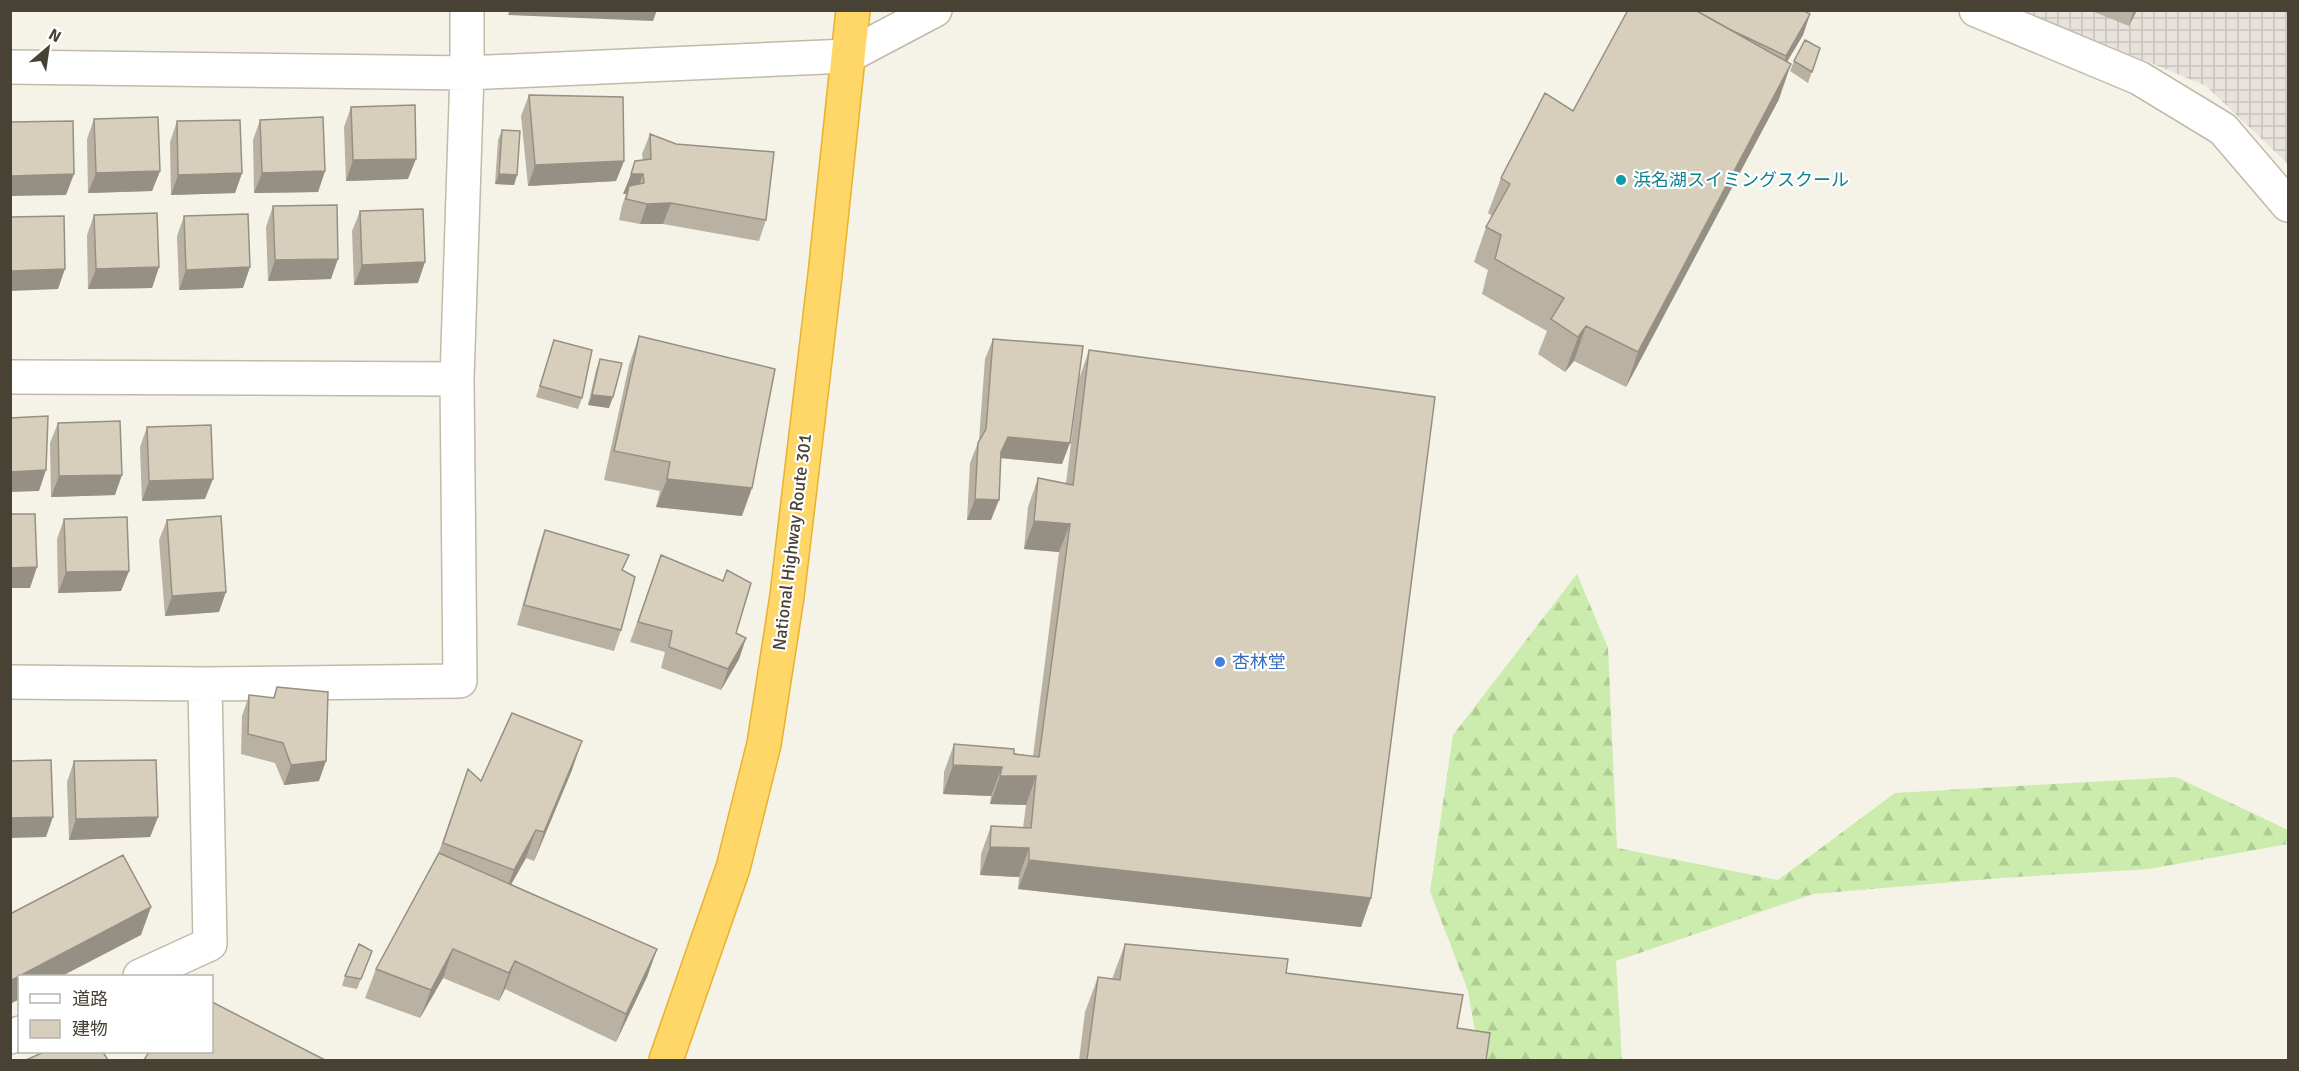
<svg xmlns="http://www.w3.org/2000/svg" width="2299" height="1071" viewBox="0 0 2299 1071" font-family="Signika,'Noto Sans JP',sans-serif">
<style>
.industrial{fill:url(#industrial-grid)}
.forest{fill:url(#forest-firs)}
.lines{fill:none;stroke-linecap:round;stroke-linejoin:round}
.minor-casing{stroke:#c1baa9;stroke-width:36}
.highway-casing{stroke:#e8b12e;stroke-width:36}
.minor{stroke:#fff;stroke-width:33}
.highway{stroke:#ffd768;stroke-width:33}
.wall{fill:#b9b1a2}
.shaded-wall{fill:#969084}
.building{fill:#d7cebc;stroke:#969084;stroke-width:1.5}
.culture-dot{fill:#0f9aa8;stroke:#fff;stroke-width:2}
.shop-dot{fill:#3f7fe0;stroke:#fff;stroke-width:2}
.labels{text-anchor:middle;dominant-baseline:central;stroke-width:4.5;stroke-linejoin:round;paint-order:stroke}
.culture-label{font-size:18px;fill:#0d838f;stroke:#fff;text-anchor:start}
.street-label{font-size:18px;fill:#484235;stroke:#fff}
.shop-label{font-size:18px;fill:#366cbe;stroke:#fff;text-anchor:start}
</style>
<defs>
<pattern id="industrial-grid" width="8" height="8" patternUnits="userSpaceOnUse" patternTransform="scale(1.5)"><rect width="8" height="8" fill="#e7e3dc"/><path d="M0 4h8M4 0v8" fill="none" stroke="#c8c4bd"/></pattern>
<pattern id="forest-firs" width="22" height="20" patternUnits="userSpaceOnUse" patternTransform="scale(1.5)"><rect width="22" height="20" fill="#cbecad"/><path d="M5 1l3.5 6h-7zM16 11l3.5 6h-7z" fill="#b0cc95"/></pattern>
</defs>
<rect width="100%" height="100%" fill="#f5f2e7"/>
<path class="industrial" d="M 2025,11 L 2288,11 L 2288,164 L 2206,86 Z"/>
<path class="forest" d="M 1577,574 L 1608,648 L 1617,848 L 1778,880 L 1895,793 L 2176,777 L 2288,830 L 2288,844 L 2149,869 L 2001,878 L 1813,894 L 1616,961 L 1622,1060 L 1480,1060 L 1468,991 L 1430,891 L 1453,735 Z"/>
<g class="lines">
<g class="minor-casing">
<path id="minor" d="M 1976,10 L 2139,78 L 2223,129 L 2288,205
M 10,67 L 467,73 L 848,56 L 935,10
M 10,377 L 457,379
M 10,682 L 205,684 L 460,681 L 457,379 L 467,73 L 467,10
M 140,976 L 210,944 L 205,684
M 10,1037 L 20,1033"/>
</g>
<g class="highway-casing">
<path id="highway" d="M 666,1060 L 733,868 L 764,744 L 787,596 L 825,275 L 853,10"/>
</g>
<use href="#minor" class="minor"/>
<use href="#highway" class="highway"/>
</g>
<path class="wall" d="M 1628,10 L 1810,14 L 1803,35 L 1787,61 L 1779,99 L 1626,387 L 1574,361 L 1565,372 L 1538,354 L 1547,331 L 1482,294 L 1488,270 L 1474,262 L 1486,227 L 1492,216 L 1488,213 L 1501,178 L 1573,111 Z
M 2089,10 L 2137,10 L 2129,26 Z
M 1820,48 L 1808,83 L 1790,71 L 1794,61 Z
M 529,95 L 624,161 L 616,181 L 528,186 L 521,116 Z
M 351,107 L 408,179 L 346,181 L 344,127 Z
M 94,119 L 160,171 L 152,191 L 88,193 L 87,139 Z
M 260,120 L 325,171 L 318,192 L 254,193 L 253,140 Z
M 177,121 L 242,173 L 235,193 L 171,195 L 170,142 Z
M 502,130 L 517,175 L 514,185 L 495,184 L 498,140 Z
M 650,134 L 766,220 L 759,241 L 663,224 L 640,224 L 619,220 L 622,206 L 626,194 L 623,194 L 643,160 L 642,154 Z
M 273,206 L 331,279 L 268,281 L 266,227 Z
M 360,211 L 418,283 L 354,285 L 352,231 Z
M 94,215 L 159,267 L 152,288 L 88,289 L 87,235 Z
M 184,216 L 243,288 L 179,290 L 177,236 Z
M 639,336 L 742,516 L 656,507 L 660,491 L 604,480 L 629,365 Z
M 993,339 L 1062,464 L 1001,458 L 991,520 L 967,520 L 970,463 L 979,440 L 985,359 Z
M 554,340 L 582,398 L 578,409 L 536,397 Z
M 1089,350 L 1371,898 L 1361,927 L 1018,889 L 1019,877 L 980,875 L 981,854 L 991,826 L 1023,828 L 1026,805 L 990,804 L 991,796 L 943,794 L 944,772 L 954,744 L 1033,756 L 1059,552 L 1024,549 L 1028,507 L 1038,478 L 1066,483 L 1079,379 Z
M 600,359 L 609,408 L 588,405 L 596,370 Z
M 58,423 L 115,495 L 51,497 L 50,443 Z
M 147,427 L 205,499 L 142,501 L 140,447 Z
M 64,519 L 129,571 L 121,591 L 58,593 L 57,539 Z
M 167,520 L 219,612 L 165,616 L 159,540 Z
M 545,530 L 623,571 L 621,630 L 614,651 L 517,625 L 538,550 Z
M 661,555 L 736,633 L 746,638 L 739,659 L 721,690 L 661,668 L 665,652 L 630,642 Z
M 277,687 L 319,781 L 284,785 L 275,763 L 241,754 L 242,716 L 249,695 L 273,698 Z
M 74,761 L 158,817 L 150,837 L 69,840 L 67,782 Z
M 468,769 L 481,781 L 572,770 L 534,861 L 526,858 L 511,884 L 657,949 L 647,977 L 616,1042 L 505,989 L 499,1001 L 443,978 L 420,1018 L 365,998 L 376,969 L 437,857 Z
M 1125,944 L 1286,973 L 1457,1028 L 1486,1060 L 1079,1060 L 1085,1012 L 1098,977 L 1112,979 Z
M 372,951 L 357,989 L 342,986 L 345,976 Z"/>
<path class="shaded-wall" d="M 510,10 L 657,10 L 653,21 L 508,15 Z
M 2134,10 L 2137,10 L 2129,26 Z
M 1810,14 L 1803,35 L 1778,77 L 1786,56 Z
M 1791,64 L 1779,99 L 1626,387 L 1638,352 Z
M 416,159 L 408,179 L 346,181 L 353,160 Z
M 624,161 L 616,181 L 528,186 L 535,165 Z
M 160,171 L 152,191 L 88,193 L 96,173 Z
M 325,171 L 318,192 L 254,193 L 262,173 Z
M 242,173 L 235,193 L 171,195 L 178,175 Z
M 74,174 L 66,195 L 10,196 L 11,176 Z
M 499,174 L 517,175 L 514,185 L 495,184 Z
M 631,174 L 643,174 L 636,195 L 629,186 L 626,194 L 623,194 Z
M 671,203 L 663,224 L 640,224 L 647,204 Z
M 338,259 L 331,279 L 268,281 L 275,260 Z
M 425,262 L 418,283 L 354,285 L 362,265 Z
M 159,267 L 152,288 L 88,289 L 96,269 Z
M 250,267 L 243,288 L 179,290 L 186,270 Z
M 65,269 L 58,289 L 10,291 L 10,271 Z
M 1586,326 L 1574,361 L 1565,372 L 1578,337 Z
M 592,395 L 613,397 L 609,408 L 588,405 Z
M 1008,437 L 1070,443 L 1062,464 L 1000,458 L 1001,452 Z
M 46,470 L 39,491 L 10,492 L 10,472 Z
M 122,475 L 115,495 L 51,497 L 59,476 Z
M 213,479 L 205,499 L 142,501 L 149,481 Z
M 667,479 L 752,488 L 742,516 L 656,507 Z
M 975,499 L 999,500 L 991,520 L 967,520 Z
M 1034,521 L 1070,524 L 1059,552 L 1024,549 Z
M 37,567 L 30,588 L 10,588 L 10,568 Z
M 129,571 L 121,591 L 58,593 L 66,572 Z
M 226,592 L 219,612 L 165,616 L 172,596 Z
M 746,638 L 739,659 L 721,690 L 728,669 Z
M 582,741 L 572,770 L 534,861 L 544,832 Z
M 326,761 L 319,781 L 284,785 L 291,765 Z
M 953,765 L 1002,767 L 991,796 L 943,794 Z
M 1000,776 L 1036,776 L 1026,805 L 990,804 Z
M 53,817 L 46,837 L 10,838 L 10,818 Z
M 158,817 L 150,837 L 69,840 L 76,819 Z
M 536,830 L 526,858 L 503,899 L 514,870 Z
M 990,847 L 1029,848 L 1019,877 L 980,875 Z
M 1029,860 L 1371,898 L 1361,927 L 1018,889 Z
M 151,907 L 141,935 L 62,976 L 20,976 L 20,999 L 10,1004 L 10,981 Z
M 453,949 L 443,978 L 420,1018 L 431,990 Z
M 657,949 L 647,977 L 616,1042 L 626,1014 Z
M 515,961 L 505,989 L 499,1001 L 509,973 Z"/>
<path class="building" d="M 1628,10 L 1695,10 L 1791,64 L 1638,352 L 1586,326 L 1578,337 L 1551,319 L 1564,298 L 1495,259 L 1501,235 L 1486,227 L 1510,184 L 1501,178 L 1545,93 L 1573,111 Z
M 1695,10 L 1803,10 L 1810,14 L 1786,56 L 1731,30 Z
M 1805,40 L 1820,48 L 1812,72 L 1794,61 Z
M 529,95 L 623,97 L 624,161 L 535,165 Z
M 415,105 L 416,159 L 353,160 L 351,107 Z
M 158,117 L 160,171 L 96,173 L 94,119 Z
M 323,117 L 325,171 L 262,173 L 260,120 Z
M 240,120 L 242,173 L 178,175 L 177,121 Z
M 73,121 L 74,174 L 11,176 L 10,122 Z
M 502,130 L 520,131 L 517,175 L 499,174 Z
M 650,134 L 676,144 L 774,152 L 766,220 L 671,203 L 647,204 L 626,199 L 629,186 L 644,183 L 643,174 L 631,174 L 635,161 L 651,159 Z
M 337,205 L 338,259 L 275,260 L 273,206 Z
M 423,209 L 425,262 L 362,265 L 360,211 Z
M 157,213 L 159,267 L 96,269 L 94,215 Z
M 248,214 L 250,267 L 186,270 L 184,216 Z
M 64,216 L 65,269 L 10,271 L 10,217 Z
M 639,336 L 775,369 L 752,488 L 667,479 L 670,462 L 614,451 Z
M 993,339 L 1083,346 L 1070,443 L 1008,437 L 1001,452 L 999,500 L 975,499 L 978,443 L 986,429 Z
M 554,340 L 592,350 L 582,398 L 540,386 Z
M 1089,350 L 1435,397 L 1371,898 L 1029,860 L 1029,848 L 990,847 L 991,826 L 1031,828 L 1036,776 L 1000,776 L 1002,767 L 953,765 L 954,744 L 1014,749 L 1014,754 L 1039,757 L 1070,524 L 1034,521 L 1038,478 L 1073,485 Z
M 600,359 L 622,363 L 613,397 L 592,395 Z
M 48,416 L 46,470 L 10,472 L 10,418 Z
M 120,421 L 122,475 L 59,476 L 58,423 Z
M 211,425 L 213,479 L 149,481 L 147,427 Z
M 10,514 L 35,514 L 37,567 L 10,568 Z
M 221,516 L 226,592 L 172,596 L 167,520 Z
M 127,517 L 129,571 L 66,572 L 64,519 Z
M 545,530 L 629,555 L 622,570 L 635,577 L 621,630 L 524,605 Z
M 661,555 L 723,581 L 727,570 L 751,583 L 736,633 L 746,638 L 728,669 L 669,647 L 672,631 L 638,622 Z
M 277,687 L 328,692 L 326,761 L 291,765 L 283,743 L 248,734 L 249,695 L 274,698 Z
M 512,713 L 582,741 L 544,832 L 536,830 L 514,870 L 443,843 L 468,769 L 481,781 Z
M 51,760 L 53,817 L 10,818 L 10,761 Z
M 156,760 L 158,817 L 76,819 L 74,761 Z
M 439,853 L 657,949 L 626,1014 L 515,961 L 509,973 L 453,949 L 431,990 L 376,969 Z
M 123,855 L 151,907 L 10,981 L 10,914 Z
M 359,944 L 372,951 L 361,979 L 345,976 Z
M 1125,944 L 1288,959 L 1286,973 L 1463,995 L 1457,1028 L 1490,1033 L 1486,1060 L 1087,1060 L 1098,977 L 1120,980 Z
M 212,1002 L 325,1060 L 144,1060 L 149,1052 L 212,1052 Z
M 44,1052 L 103,1052 L 108,1060 L 26,1060 Z"/>
<circle class="culture-dot" cx="1621" cy="180" r="6"/>
<circle class="shop-dot" cx="1220" cy="662" r="6"/>
<g class="labels">
<g class="culture-label">
<text x="1633" y="180">浜名湖スイミングスクール</text>
</g>
<g class="street-label">
<text transform="translate(792 542) rotate(-83)">National Highway Route 301</text>
</g>
<g class="shop-label">
<text x="1232" y="662">杏林堂</text>
</g>
</g>
<rect width="2299" height="1071" fill="none" stroke="#484235" stroke-width="24"/>
<rect x="18" y="975" width="195" height="78" fill="#ffffff" stroke="#b6b3ae" stroke-width="1.5"/>
<rect x="30" y="994" width="30" height="9" fill="#ffffff" stroke="#b6b3ae" stroke-width="1.5"/>
<text x="72" y="1005" font-size="18" fill="#484235">道路</text>
<rect x="30" y="1020" width="30" height="18" fill="#d7cebc" stroke="#b6b3ae" stroke-width="1.5"/>
<text x="72" y="1035" font-size="18" fill="#484235">建物</text>
<g transform="translate(48 48) rotate(29)" stroke="#ffffff" stroke-width="4.5" paint-order="stroke">
<path d="M0-4.5L10 22L0 15L-10 22Z" fill="#484235"/>
<text y="-9" font-size="16" font-weight="bold" text-anchor="middle" fill="#484235">N</text>
</g>
</svg>
